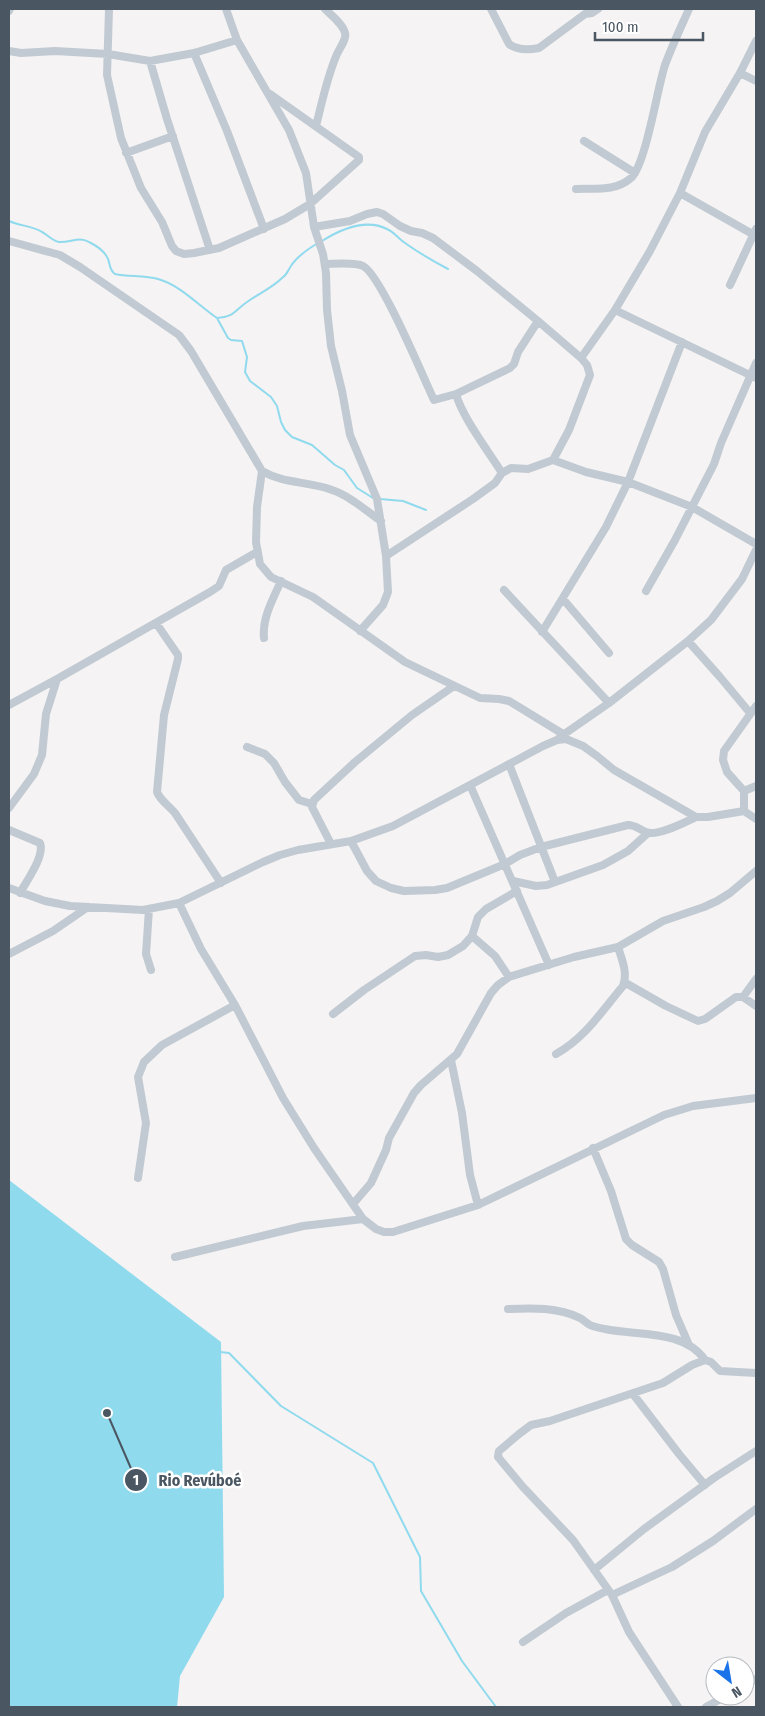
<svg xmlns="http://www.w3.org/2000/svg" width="765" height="1716" viewBox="0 0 765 1716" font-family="'Fira Sans Condensed',sans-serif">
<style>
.water{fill:#90daee}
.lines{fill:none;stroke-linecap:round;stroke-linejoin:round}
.stream{stroke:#90daee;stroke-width:2}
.minor{stroke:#c1cad2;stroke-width:8}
.leader{fill:none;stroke:#4a5661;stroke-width:2}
.callout-dot{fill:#4a5661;stroke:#fff;stroke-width:2}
.mark-label{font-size:15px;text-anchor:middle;font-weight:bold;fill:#fff}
.callout-label{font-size:16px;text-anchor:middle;font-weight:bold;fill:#4a5661;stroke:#fff;stroke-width:5;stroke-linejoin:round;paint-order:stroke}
</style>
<rect width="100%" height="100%" fill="#f5f3f3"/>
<path class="water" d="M 9,1180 L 221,1342 L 224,1597 L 180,1676 L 177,1707 L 9,1707 Z"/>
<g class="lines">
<path class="stream" d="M 9,221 C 20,226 33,226 42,232 C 48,235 52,241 59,242 C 70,243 79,236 89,242 C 95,245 104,251 107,257 C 111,263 108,269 115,274 C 129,277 144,275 158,279 C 180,285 198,305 217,318 C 234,317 234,311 247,302 C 258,294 272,288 282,278 C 287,275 288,270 291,266 C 297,256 308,249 318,243
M 322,241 C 341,229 365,218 387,229 C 394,232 399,239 405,243 C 419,253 433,261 448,269
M 217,318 L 228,338 L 231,340 L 242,341 L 247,357 L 245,372 L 250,381 L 271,397 L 277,406 L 281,422 L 285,430 L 292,437 L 312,445 L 335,465 L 344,470 L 357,488 L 373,498
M 380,499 L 403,501 L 426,510
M 220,1352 L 229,1353 L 281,1406 L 373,1463 L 420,1557 L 421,1591 L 462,1661 L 496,1707"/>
<path class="minor" d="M 109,9 L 107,75 L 121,138 L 141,188 L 162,222 L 172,246 L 176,251 L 184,254 L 194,253 L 219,248 L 285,219 L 310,204 L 359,160 L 359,157 L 270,94
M 226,9 L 237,40 L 289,130 L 306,173 L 314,227 L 323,254 L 326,273 L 327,310 L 331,346 L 342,391 L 350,435 L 377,499 L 386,556 L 473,499 L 495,483 L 502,473 L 511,468 L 528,469 L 553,460 L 586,472 L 628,482 L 692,507 L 756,544
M 491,9 L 509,44 C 518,51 529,50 539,48 L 585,14 L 592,13 L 598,9
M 9,11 L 10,9
M 9,51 L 21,53 L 55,51 L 108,54 L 150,61 L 194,53 L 237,40
M 194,53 L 227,131 L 264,229
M 150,61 L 167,119 L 210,250
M 740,73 L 756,81
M 316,126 C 322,102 327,77 337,54 C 339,49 347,39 345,33 C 343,24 331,15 325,9
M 584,141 L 635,173
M 126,153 L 173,136
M 576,189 C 595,188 615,192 631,178 C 646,164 657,89 665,65 C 672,46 681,27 689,9
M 680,193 L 756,236
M 314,227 L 350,221 L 367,214 L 377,212 L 383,214 L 400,226 L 411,231 L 422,233 L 433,238 L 477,271 L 538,321 L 581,358 L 587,365 L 590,375 L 569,430 L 553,460
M 9,241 L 60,255 L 80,267 L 179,335 L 191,351 L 262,471 L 257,507 L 256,542 L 260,564 L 271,577 L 313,597 L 405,662 L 480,698 L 499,699 L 509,701 L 563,734
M 325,264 C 334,264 355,262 363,266 C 381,275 423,377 434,400 L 456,394
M 730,285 L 756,229
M 615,310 L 756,378
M 581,358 L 615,310 L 650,251 L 680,193 L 705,132 L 740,73 L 756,41
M 262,471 C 284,484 308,481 332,490 C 350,496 365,510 381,521
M 502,473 C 489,452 462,417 456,394 L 510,368 L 514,364 L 518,352 L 538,321
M 504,590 L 609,703
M 646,591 L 675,540 L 714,464 L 721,443 L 756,363
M 563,599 L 609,653
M 156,623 L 178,655 L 178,659 L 164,715 L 157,792 C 160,800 169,806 175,813 L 221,883
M 360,631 L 383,605 L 388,592 L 386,556
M 542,632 L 606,527 L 628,482 L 682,342
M 264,638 C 262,618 273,599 281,581
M 688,641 L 720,677 L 750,713
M 9,705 L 57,679
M 560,737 L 609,703 L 688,641 L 711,620 L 742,579 L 756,550
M 247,747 L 265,754 L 274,763 L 285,782 L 299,800 L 312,804
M 509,764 L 555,882
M 470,785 L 549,965
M 744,791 L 727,772 L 723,760 L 724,751 L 756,706
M 9,808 L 34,774 L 42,755 L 46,714 L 57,679 L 210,592 L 219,586 L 226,570 L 257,552
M 744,811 L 744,791 L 756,786
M 9,830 L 40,843 C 45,856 27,880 20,893
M 351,841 L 367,871 L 376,881 L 391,888 L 404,891 L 435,890 L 447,888 L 505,864 L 520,855 L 541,847 L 628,825 C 636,825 640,830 646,832 C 657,837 685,822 696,817
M 331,844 L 312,807 L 314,800 L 355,762 L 412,715 L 454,686
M 513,881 L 536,886 L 547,885 L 603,865 L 628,851 L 648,833
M 9,888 L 45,901 L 70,906 L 143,910 L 179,903 L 263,862 L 280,855 L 298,850 L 351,841 L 393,826 L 543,746 L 557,740 L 566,739 L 583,746 L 597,756 L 614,770 L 696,817 L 708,817 L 744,811 L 756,819
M 179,903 L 201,949 L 235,1005 L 283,1098 L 314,1148 L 363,1219 L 376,1229 L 384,1232 L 393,1232 L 478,1205 L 664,1115 L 693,1106 L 756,1098
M 149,909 L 146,954 L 151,970
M 472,936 L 495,956 L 509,977
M 9,954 L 53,931 L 88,907
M 624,982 L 666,1006 L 698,1021 L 705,1019 L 736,997 L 743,997 L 756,1006
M 743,997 L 756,979
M 333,1014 L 364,990 L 415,956 L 426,955 L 438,957 L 448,955 L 463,946 L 472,936 L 478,917 L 486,909 L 517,891
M 556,1054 C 585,1038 602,1011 623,986 C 628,973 622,960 618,947
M 451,1060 L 462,1113 L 470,1175 L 478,1205
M 593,1148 L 611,1191 L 626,1239 L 632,1245 L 659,1262 L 663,1269 L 676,1315 L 689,1345
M 138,1178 L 146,1123 L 138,1077 L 144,1062 L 162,1045 L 235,1005
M 353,1204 L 371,1183 L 386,1150 L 389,1138 L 414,1093 L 421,1085 L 457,1054 L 491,993 L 498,985 L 509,977 L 574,957 L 618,947 L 663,921 L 704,907 L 717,901 L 730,893 L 756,871
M 175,1257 L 303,1226 L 363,1219
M 508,1309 C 532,1308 558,1307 580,1318 C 584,1320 586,1323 590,1325 C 594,1327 600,1328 605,1329 C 637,1336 684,1329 705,1360
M 633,1394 L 679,1454 L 705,1485
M 594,1570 L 644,1529 L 714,1478 L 756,1451
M 612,1595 L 672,1567 L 713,1541 L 756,1509
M 523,1642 L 566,1613 L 608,1590
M 745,1685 L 756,1679
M 678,1707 L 629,1632 L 612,1595 L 573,1540 L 523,1487 L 498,1457 L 499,1451 L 519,1434 L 531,1425 L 550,1421 L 663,1383 L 692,1365 L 705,1360 L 711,1362 L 720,1371 L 756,1373
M 706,1707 L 726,1696"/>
</g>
<path class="leader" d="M107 1413L136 1480"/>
<g class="callout-dot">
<circle cx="107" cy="1413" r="5"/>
<circle cx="136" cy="1480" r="12"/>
</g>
<g class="mark-label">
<text x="136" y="1485">1</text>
</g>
<g class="callout-label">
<text x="200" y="1486">Rio Revúboé</text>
</g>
<rect width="765" height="1716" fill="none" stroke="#4a5661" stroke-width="20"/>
<g transform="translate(730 1681) rotate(149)"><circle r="24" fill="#ffffff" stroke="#b7bbc0"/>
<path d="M0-4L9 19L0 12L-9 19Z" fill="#1a73e8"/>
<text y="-8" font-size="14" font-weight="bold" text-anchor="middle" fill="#4a5661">N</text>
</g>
<path d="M595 32v8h108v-8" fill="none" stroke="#4a5661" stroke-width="2.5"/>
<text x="602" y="32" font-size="15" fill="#4a5661" stroke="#ffffff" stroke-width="4" paint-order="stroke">100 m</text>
</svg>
